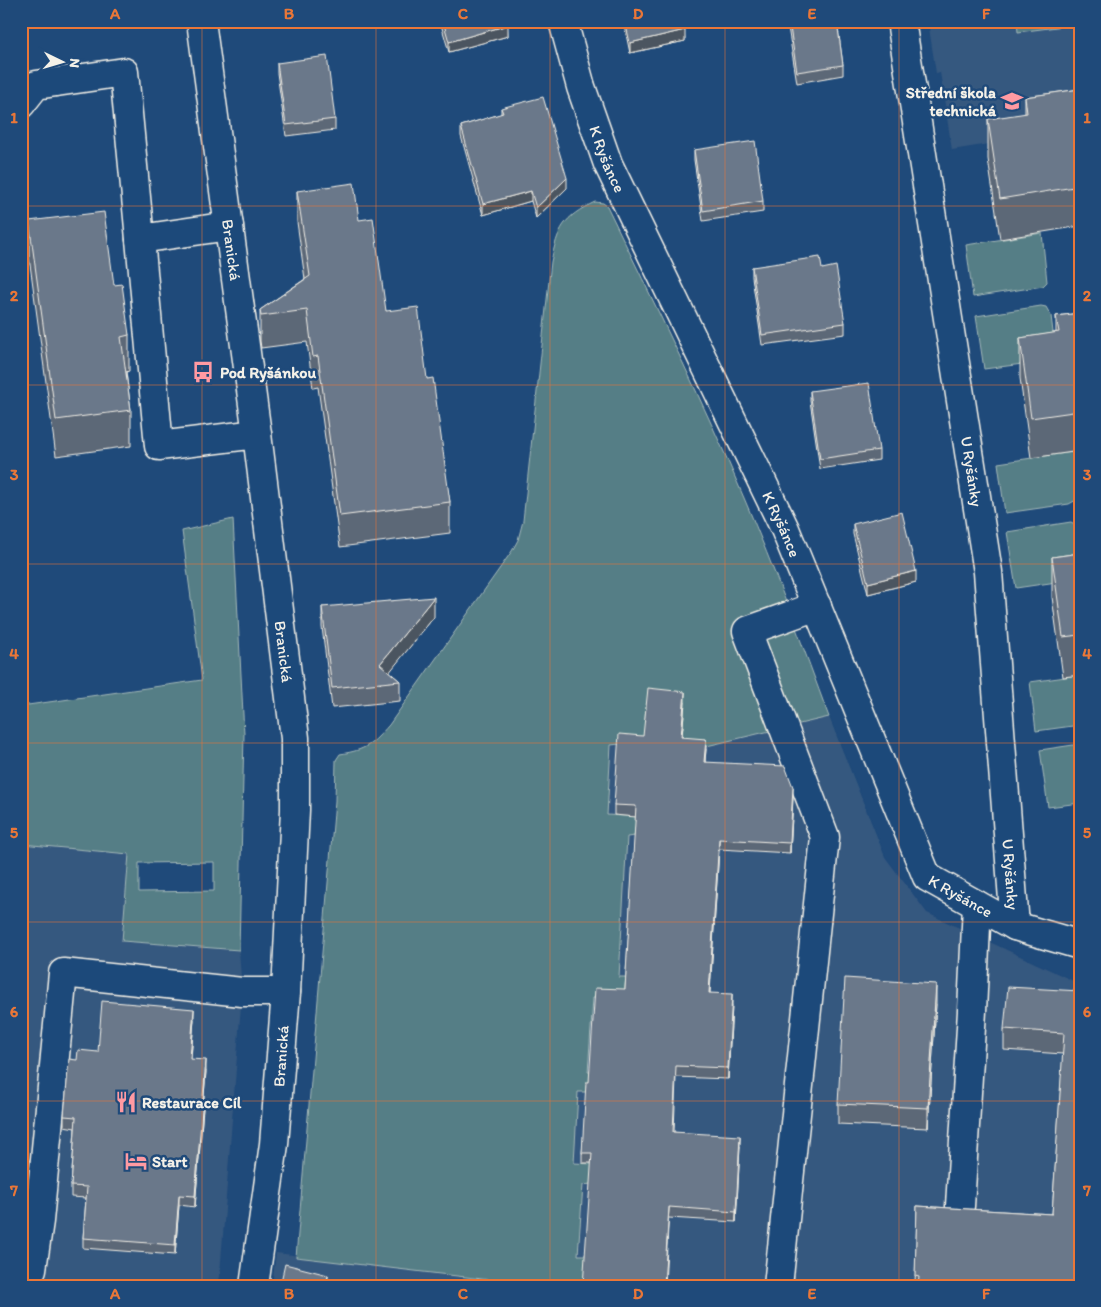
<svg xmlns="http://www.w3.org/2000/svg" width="1101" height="1307" viewBox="0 0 1101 1307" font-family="Itim,sans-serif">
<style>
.built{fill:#36587f}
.green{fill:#557e86;stroke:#a4b8b7;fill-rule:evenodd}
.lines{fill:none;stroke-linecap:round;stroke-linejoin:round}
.minor-casing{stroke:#f4f1e8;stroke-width:31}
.minor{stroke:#1f4a7a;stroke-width:28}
.wall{fill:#5c6777;stroke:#f4f1e8}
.shaded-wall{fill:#4b5461;stroke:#f4f1e8}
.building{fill:#6b788a;stroke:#f4f1e8}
.grid{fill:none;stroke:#ea7738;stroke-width:1;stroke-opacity:0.55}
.labels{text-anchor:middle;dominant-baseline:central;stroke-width:5;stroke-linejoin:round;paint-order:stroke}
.poi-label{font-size:16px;font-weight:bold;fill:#f4f1e8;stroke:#1f4a7a;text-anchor:start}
.street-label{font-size:16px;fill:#f4f1e8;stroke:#1f4a7a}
.neatline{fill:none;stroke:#ea7738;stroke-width:2}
.grid-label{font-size:16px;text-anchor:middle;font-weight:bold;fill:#ea7738}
</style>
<rect width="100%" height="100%" fill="#1f4a7a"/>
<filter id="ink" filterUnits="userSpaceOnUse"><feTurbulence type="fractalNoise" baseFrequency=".02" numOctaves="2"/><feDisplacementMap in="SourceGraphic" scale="10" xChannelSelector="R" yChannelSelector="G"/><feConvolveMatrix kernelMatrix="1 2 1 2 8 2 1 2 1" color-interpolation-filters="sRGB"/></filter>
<g filter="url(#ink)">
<path class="built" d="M 928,21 L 1080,21 L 1080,129 L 952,150 L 940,72 L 936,73 Z
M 782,593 L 829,717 L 885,857 L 927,913 L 1080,984 L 1080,1286 L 272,1286 L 276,1253 L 538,1285 L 571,777 Z
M 21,844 L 129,854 L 122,941 L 239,950 L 242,992 L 219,1286 L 123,1286 L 21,1277 Z"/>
<path class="green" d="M 1017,21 L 1080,21 L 1080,24 L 1018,32 Z
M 595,202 L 603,203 L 607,206 C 654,303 702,399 744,498 C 775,570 802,644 829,717 L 694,749 L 665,729 L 619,744 L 611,745 L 607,815 L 643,817 L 635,836 L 627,837 L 619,977 L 626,977 L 659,1001 L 593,998 L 588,1072 L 630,1073 L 586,1092 L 578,1092 L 574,1163 L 611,1165 L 591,1184 L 583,1185 L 578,1255 L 589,1255 L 587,1286 L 542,1286 L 296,1257 L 335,801 L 336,760 L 340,754 C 367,750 372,744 389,725 L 512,551 L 518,540 L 523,521 L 551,262 C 558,228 563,217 595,202 Z
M 1042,233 L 1047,282 L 1043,286 L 973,297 L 966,245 Z
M 1041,306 L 1046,307 L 1051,316 L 1056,356 L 1038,362 L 984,369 L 976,316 Z
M 1073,452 L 1079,495 L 1078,499 L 1069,504 L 1005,513 L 998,463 Z
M 233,519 L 244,734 L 239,950 L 122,941 L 129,854 L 22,844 L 21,845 L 21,706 L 202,680 L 182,531 ZM 214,862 L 214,891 L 139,892 L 139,863 Z
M 1071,522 L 1080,527 L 1080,576 L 1070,580 L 1016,588 L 1007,532 Z
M 1080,675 L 1080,725 L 1036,731 L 1030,682 Z
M 1080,744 L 1080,803 L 1048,807 L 1040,750 Z"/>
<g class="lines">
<g class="minor-casing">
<g id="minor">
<path id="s1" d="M 201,21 L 257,434 L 295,738 L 295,810 L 286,992 L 274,1144 L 254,1286"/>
<path id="s2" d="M 563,21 L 581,87 L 608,164 L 785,529 L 927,877 L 1015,926 L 1080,945"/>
<path id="s3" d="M 901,21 L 988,572 L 1015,926"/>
<path d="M 21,104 L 36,85 L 124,72 L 140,239 L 229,226"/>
<path d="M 140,239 L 159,446 L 257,434"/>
<path d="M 960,1206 L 972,1011 L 977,905"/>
<path d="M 32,1269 L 39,1221 L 63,973 L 242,992 L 286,992"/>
<path d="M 778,1286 L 825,837 L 747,631 L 817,606"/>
</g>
</g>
<use href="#minor" class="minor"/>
</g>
<path class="wall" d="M 440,21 L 507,21 L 508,36 L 449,52 Z
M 619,21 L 683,21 L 685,41 L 630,53 L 624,25 Z
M 787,21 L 837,21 L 843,65 L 843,75 L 797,83 Z
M 277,63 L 335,119 L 335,130 L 286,136 L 277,73 Z
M 1080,89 L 1080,226 L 1000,239 L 988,159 L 988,119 L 1025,114 L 1025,97 Z
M 501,108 L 567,188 L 536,218 L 531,201 L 483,215 L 461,136 L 461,126 L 501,114 Z
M 694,150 L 763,201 L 763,212 L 703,221 L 694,160 Z
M 297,191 L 359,220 L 386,311 L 427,379 L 450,502 L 450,533 L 340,547 L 318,387 L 313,388 L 307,342 L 261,348 L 260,341 L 260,310 L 305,279 L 297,222 Z
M 29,221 L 114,285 L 129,335 L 129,371 L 126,372 L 131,410 L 131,446 L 56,456 L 29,257 Z
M 752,267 L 822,269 L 845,323 L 845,334 L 762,345 L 752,277 Z
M 1080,313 L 1080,451 L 1031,458 L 1020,378 L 1020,338 L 1056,333 L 1056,316 Z
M 810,391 L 879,450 L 879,460 L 820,469 L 810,401 Z
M 853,524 L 916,582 L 868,594 L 853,534 Z
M 1080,553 L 1080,675 L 1063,677 L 1052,597 L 1052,557 Z
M 322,607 L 434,617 L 389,672 L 400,681 L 400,701 L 332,708 L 322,627 Z
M 685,702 L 682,737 L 706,749 L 705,762 L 793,797 L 790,853 L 719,849 L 710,993 L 732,1005 L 728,1079 L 676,1077 L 674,1132 L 740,1146 L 736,1222 L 669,1218 L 592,1163 L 582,1163 L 582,1153 L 589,1082 L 625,989 L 636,817 L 614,815 L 614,805 L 643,736 Z
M 1080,991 L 1080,1286 L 915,1286 L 917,1206 L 1052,1214 L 1063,1054 L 1004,1050 L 1004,1029 Z
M 936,1004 L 928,1128 L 838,1124 L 838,1104 Z
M 194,1019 L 191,1059 L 206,1071 L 195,1207 L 179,1205 L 175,1255 L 83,1248 L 83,1238 L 86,1198 L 71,1197 L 71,1186 L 75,1128 L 64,1126 L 64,1116 L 98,1052 Z"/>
<path class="shaded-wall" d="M 508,25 L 508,36 L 449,52 L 449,42 Z
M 685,30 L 685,41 L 630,53 L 630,43 Z
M 567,178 L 567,188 L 536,218 L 536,208 Z
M 531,191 L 531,201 L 483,215 L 483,204 Z
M 916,571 L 916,582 L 868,594 L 868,583 Z
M 434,597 L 434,617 L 380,684 L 380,664 Z
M 685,692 L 685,702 L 681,747 L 681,737 Z
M 706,739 L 706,749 L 704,772 L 704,762 Z
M 793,787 L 793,797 L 790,853 L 790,843 Z
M 719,839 L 719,849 L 709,1003 L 709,993 Z
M 936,984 L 936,1004 L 928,1128 L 928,1108 Z
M 732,994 L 732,1005 L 728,1079 L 728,1068 Z
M 194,1009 L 194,1019 L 190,1069 L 190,1059 Z
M 206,1060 L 206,1071 L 195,1207 L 195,1196 Z
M 740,1136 L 740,1146 L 736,1222 L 736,1212 Z
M 179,1195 L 179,1205 L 175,1255 L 175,1245 Z
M 669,1207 L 665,1286 L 664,1286 Z
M 328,1275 L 328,1286 L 326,1286 Z"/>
<path class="building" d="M 443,21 L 507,21 L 508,25 L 449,42 Z
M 625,21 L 683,21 L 685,30 L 630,43 Z
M 789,21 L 837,21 L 843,65 L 797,72 Z
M 327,56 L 335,119 L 286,125 L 277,63 Z
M 1080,89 L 1080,186 L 1000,199 L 988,119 L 1027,113 L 1025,97 Z
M 543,97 L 567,178 L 536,208 L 531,191 L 483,204 L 461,126 L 503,113 L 501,108 Z
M 755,141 L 763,201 L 703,211 L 694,150 Z
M 354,183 L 359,220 L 373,218 L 386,311 L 418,307 L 427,379 L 433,378 L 450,502 L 340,516 L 318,356 L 313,357 L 307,310 L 261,316 L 260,310 L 310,276 L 297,191 Z
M 104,212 L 114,285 L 122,284 L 129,335 L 121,337 L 131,410 L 56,420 L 29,221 Z
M 820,257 L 822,269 L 836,266 L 845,323 L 762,335 L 752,267 Z
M 1080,313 L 1080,411 L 1031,418 L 1020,338 L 1059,332 L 1056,316 Z
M 869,383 L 879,450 L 820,459 L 810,391 Z
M 902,512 L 916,571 L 868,583 L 853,524 Z
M 1080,553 L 1080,635 L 1063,637 L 1052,557 Z
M 434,597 L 380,664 L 400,681 L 332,688 L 322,607 Z
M 648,688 L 685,692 L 681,737 L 706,739 L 704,762 L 785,766 L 793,787 L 790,843 L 719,839 L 709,993 L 732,994 L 728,1068 L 676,1066 L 673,1132 L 740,1136 L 736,1212 L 669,1207 L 664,1286 L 583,1286 L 592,1153 L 582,1153 L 586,1082 L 589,1082 L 595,988 L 625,989 L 636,806 L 614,805 L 619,734 L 643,736 Z
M 845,978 L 936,984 L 928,1108 L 838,1104 Z
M 1008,987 L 1080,991 L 1080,1286 L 1055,1286 L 1003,1282 L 1003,1286 L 918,1286 L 919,1277 L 915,1276 L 917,1206 L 1052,1214 L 1064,1033 L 1004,1029 Z
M 102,1001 L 194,1009 L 190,1059 L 206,1060 L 195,1196 L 179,1195 L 175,1245 L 83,1238 L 87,1187 L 71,1186 L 76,1117 L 64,1116 L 69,1059 L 77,1060 L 78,1050 L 98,1052 Z
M 285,1264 L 328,1275 L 326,1286 L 280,1286 Z"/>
</g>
<path class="grid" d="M 202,21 L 202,1286M 376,21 L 376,1286M 550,21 L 550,1286M 725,21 L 725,1286M 899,21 L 899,1286M 21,206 L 1080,206M 21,385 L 1080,385M 21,564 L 1080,564M 21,743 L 1080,743M 21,922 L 1080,922M 21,1101 L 1080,1101"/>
<defs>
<g id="university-bare" transform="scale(1.725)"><path d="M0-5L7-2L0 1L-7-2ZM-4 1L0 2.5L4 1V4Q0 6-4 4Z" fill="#ff9aa2" stroke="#1f4a7a" stroke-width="2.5" paint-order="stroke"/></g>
<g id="bus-bare" transform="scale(1.725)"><path d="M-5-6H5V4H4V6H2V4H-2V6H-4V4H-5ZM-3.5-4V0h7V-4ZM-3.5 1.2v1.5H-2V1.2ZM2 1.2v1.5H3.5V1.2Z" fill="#ff9aa2" stroke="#1f4a7a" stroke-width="2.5" paint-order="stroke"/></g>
<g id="restaurant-bare" transform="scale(1.725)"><path d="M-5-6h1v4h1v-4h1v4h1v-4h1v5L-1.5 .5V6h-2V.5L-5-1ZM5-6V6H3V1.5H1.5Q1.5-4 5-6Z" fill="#ff9aa2" stroke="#1f4a7a" stroke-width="2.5" paint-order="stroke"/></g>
<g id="hotel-bare" transform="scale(1.725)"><path d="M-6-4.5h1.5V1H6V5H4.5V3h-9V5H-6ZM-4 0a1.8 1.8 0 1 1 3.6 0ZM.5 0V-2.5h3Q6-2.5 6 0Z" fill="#ff9aa2" stroke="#1f4a7a" stroke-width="2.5" paint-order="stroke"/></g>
</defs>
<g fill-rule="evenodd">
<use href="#university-bare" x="1012" y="101"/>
<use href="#bus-bare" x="203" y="372"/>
<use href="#restaurant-bare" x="126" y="1102"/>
<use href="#hotel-bare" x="136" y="1161"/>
</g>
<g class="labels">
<g class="poi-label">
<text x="996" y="92" text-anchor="end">Střední škola<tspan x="996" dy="18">technická</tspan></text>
<text x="220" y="372">Pod Ryšánkou</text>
<text x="142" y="1102">Restaurace Cíl</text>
<text x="152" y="1161">Start</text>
</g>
<g class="street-label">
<text stroke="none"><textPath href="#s2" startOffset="145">K Ryšánce</textPath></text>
<text stroke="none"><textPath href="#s1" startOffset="231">Branická</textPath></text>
<text stroke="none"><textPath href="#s3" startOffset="456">U Ryšánky</textPath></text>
<text stroke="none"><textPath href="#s2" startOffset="550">K Ryšánce</textPath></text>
<text stroke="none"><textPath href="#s1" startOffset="636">Branická</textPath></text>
<text stroke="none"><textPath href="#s3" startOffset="861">U Ryšánky</textPath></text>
<text stroke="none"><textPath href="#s2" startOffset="970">K Ryšánce</textPath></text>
<text transform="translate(281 1056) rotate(-86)">Branická</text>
</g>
</g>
<rect width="1101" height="1307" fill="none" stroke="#1f4a7a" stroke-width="55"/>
<g transform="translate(62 62) rotate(95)" stroke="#1f4a7a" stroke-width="4" paint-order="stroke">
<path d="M0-4L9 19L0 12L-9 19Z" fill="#f4f1e8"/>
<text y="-8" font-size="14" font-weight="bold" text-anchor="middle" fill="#f4f1e8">N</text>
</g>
<rect x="28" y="28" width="1046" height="1252" class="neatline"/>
<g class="grid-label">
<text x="115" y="19">A</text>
<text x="289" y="19">B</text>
<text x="463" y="19">C</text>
<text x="638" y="19">D</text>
<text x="812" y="19">E</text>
<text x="986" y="19">F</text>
<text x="14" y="123">1</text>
<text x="1087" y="123">1</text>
<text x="14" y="301">2</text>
<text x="1087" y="301">2</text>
<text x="14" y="480">3</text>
<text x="1087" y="480">3</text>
<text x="14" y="659">4</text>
<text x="1087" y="659">4</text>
<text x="14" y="838">5</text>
<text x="1087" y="838">5</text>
<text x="14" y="1017">6</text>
<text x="1087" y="1017">6</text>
<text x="14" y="1196">7</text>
<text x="1087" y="1196">7</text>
<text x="115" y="1299">A</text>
<text x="289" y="1299">B</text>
<text x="463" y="1299">C</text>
<text x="638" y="1299">D</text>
<text x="812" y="1299">E</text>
<text x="986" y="1299">F</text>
</g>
</svg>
